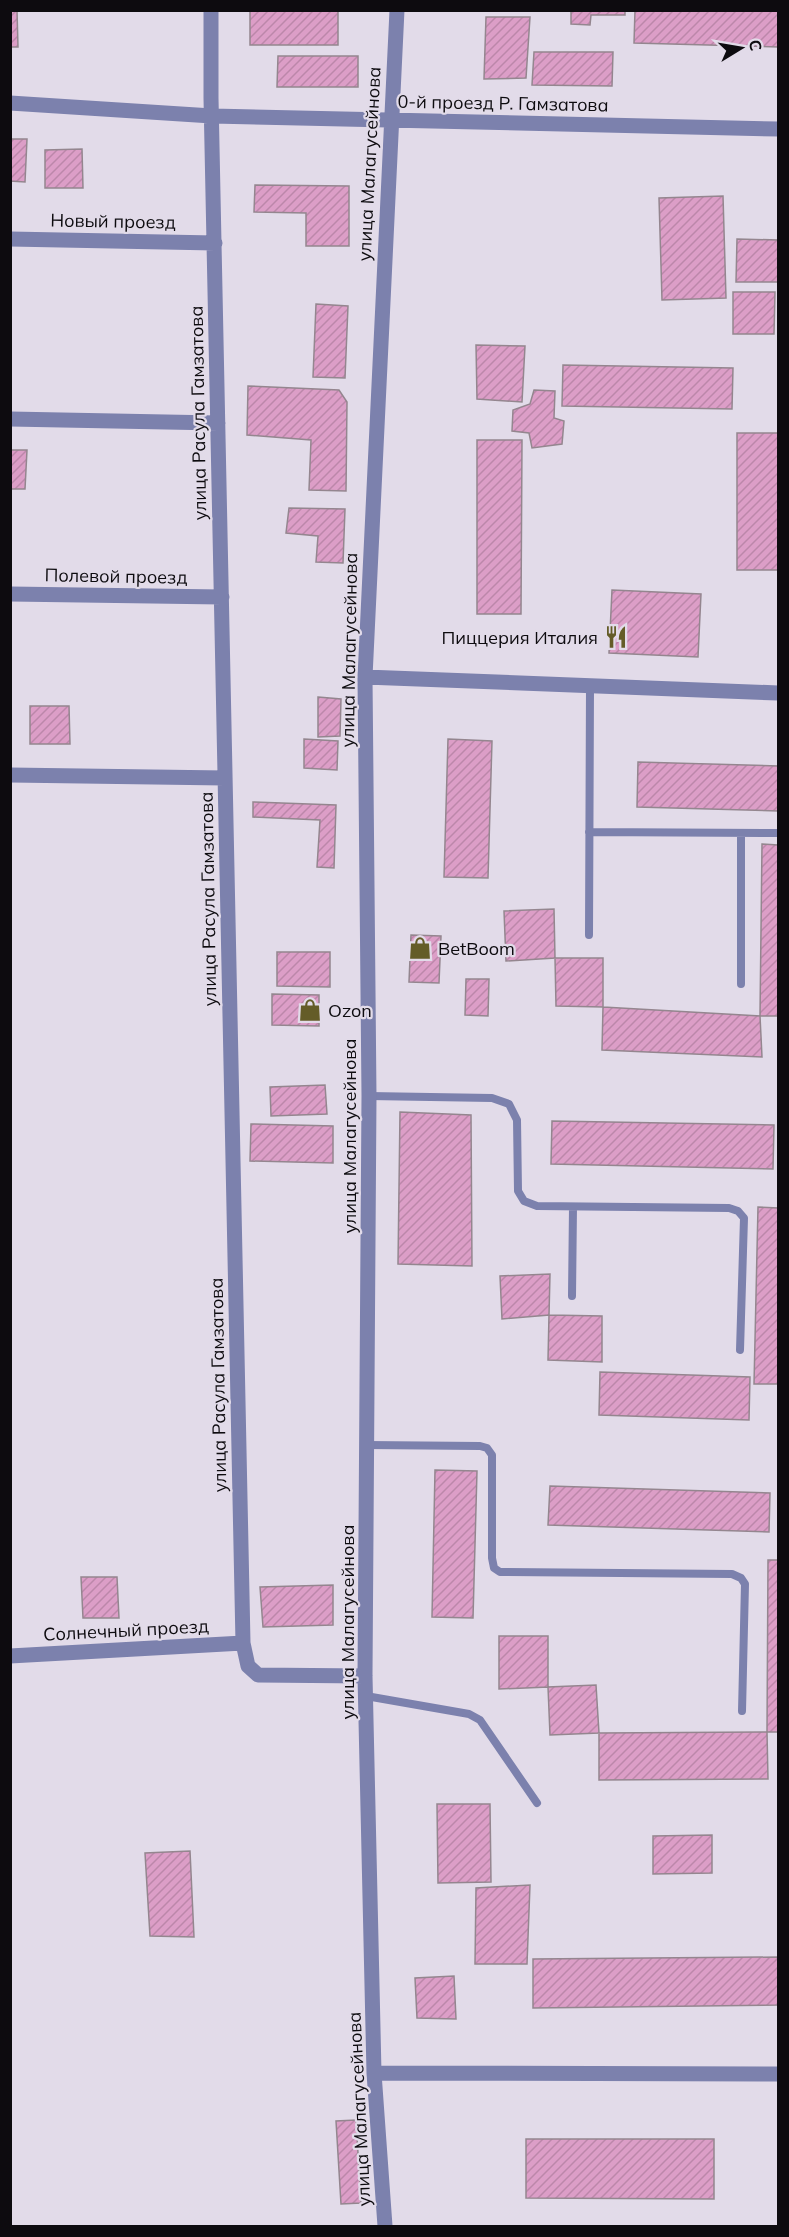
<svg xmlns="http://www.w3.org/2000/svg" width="789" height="2237" viewBox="0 0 789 2237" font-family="Mulish,sans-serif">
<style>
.building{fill:url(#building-hatch);stroke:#94868f;stroke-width:1.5}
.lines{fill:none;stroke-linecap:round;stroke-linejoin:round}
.lane{stroke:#7c81ad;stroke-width:8}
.street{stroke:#7c81ad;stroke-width:15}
.labels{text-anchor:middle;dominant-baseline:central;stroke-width:4.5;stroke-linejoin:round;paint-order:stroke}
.street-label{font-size:18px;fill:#0d0b0f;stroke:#e2dbe9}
.poi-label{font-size:18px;fill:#0d0b0f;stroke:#e2dbe9;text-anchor:start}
</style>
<defs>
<pattern id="building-hatch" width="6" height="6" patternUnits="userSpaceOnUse" patternTransform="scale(1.5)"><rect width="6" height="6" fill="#dc9ec7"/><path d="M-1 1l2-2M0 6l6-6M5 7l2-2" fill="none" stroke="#bc87aa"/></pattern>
</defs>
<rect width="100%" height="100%" fill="#e2dbe9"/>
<path class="building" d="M 10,10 L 17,10 L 18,47 L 10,47 Z
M 250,10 L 338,10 L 338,45 L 250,45 Z
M 571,10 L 625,10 L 625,15 L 591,15 L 590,25 L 571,24 Z
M 635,10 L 778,10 L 778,47 L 634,43 Z
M 486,17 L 530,17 L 526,78 L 484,79 Z
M 534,52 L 613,52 L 612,86 L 532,85 Z
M 278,56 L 358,56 L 358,87 L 277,87 Z
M 10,139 L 27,139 L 25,182 L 10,181 Z
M 82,149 L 83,188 L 45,188 L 45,150 Z
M 255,185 L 349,186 L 349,246 L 306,246 L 306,213 L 254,212 Z
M 723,196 L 726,298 L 662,300 L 659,198 Z
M 737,239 L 778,240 L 778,282 L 736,282 Z
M 733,292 L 775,292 L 774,334 L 733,334 Z
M 316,304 L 348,306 L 345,378 L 313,377 Z
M 476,345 L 525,346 L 522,402 L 477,399 Z
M 563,365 L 733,368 L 732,409 L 562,406 Z
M 248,386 L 339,390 L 347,402 L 346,491 L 309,490 L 311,440 L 247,435 Z
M 534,390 L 555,391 L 554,418 L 564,421 L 562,444 L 532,448 L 529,433 L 512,431 L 513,410 L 530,404 Z
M 737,433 L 778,433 L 778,570 L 737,570 Z
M 477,440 L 522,440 L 521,614 L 477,614 Z
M 10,450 L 27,450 L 25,489 L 10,489 Z
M 289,508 L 345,509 L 343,563 L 316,562 L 318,536 L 286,533 Z
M 612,590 L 701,594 L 698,657 L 609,653 Z
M 318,697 L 341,699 L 340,736 L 318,737 Z
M 30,706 L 69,706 L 70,744 L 30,744 Z
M 304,739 L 338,741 L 337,770 L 304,768 Z
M 448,739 L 492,741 L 488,878 L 444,877 Z
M 638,762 L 778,766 L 778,811 L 637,807 Z
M 253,802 L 336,805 L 334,868 L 317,867 L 320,820 L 253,817 Z
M 762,844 L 778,845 L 778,1016 L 760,1016 Z
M 554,909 L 555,958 L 506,961 L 504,911 Z
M 411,935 L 441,936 L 439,983 L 409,982 Z
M 277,952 L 330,952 L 330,987 L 277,986 Z
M 555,958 L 603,958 L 603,1007 L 556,1006 Z
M 466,979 L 489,979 L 488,1016 L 465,1015 Z
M 272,994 L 319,995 L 319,1026 L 272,1025 Z
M 603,1007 L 760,1016 L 762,1057 L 602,1050 Z
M 325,1085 L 327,1114 L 271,1116 L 270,1087 Z
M 400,1112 L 471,1115 L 472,1266 L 398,1264 Z
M 552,1121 L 774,1125 L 773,1169 L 551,1164 Z
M 251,1124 L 333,1126 L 333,1163 L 250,1161 Z
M 758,1207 L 778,1208 L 778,1384 L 754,1384 Z
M 550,1274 L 549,1315 L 502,1319 L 500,1276 Z
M 549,1315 L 602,1316 L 602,1362 L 548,1360 Z
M 600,1372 L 750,1377 L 749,1420 L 599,1415 Z
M 435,1470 L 477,1471 L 473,1618 L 432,1617 Z
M 550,1486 L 770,1493 L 769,1532 L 548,1525 Z
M 768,1560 L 778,1560 L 778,1732 L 767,1732 Z
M 81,1577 L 117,1577 L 119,1618 L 83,1618 Z
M 333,1585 L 333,1625 L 263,1627 L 260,1587 Z
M 499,1636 L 548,1636 L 548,1687 L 499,1689 Z
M 596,1685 L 599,1733 L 550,1735 L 548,1687 Z
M 767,1732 L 768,1779 L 599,1780 L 599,1733 Z
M 437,1804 L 490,1804 L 491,1882 L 438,1883 Z
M 712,1835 L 712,1873 L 653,1874 L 653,1836 Z
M 190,1851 L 194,1937 L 150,1936 L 145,1853 Z
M 530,1885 L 527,1964 L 475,1964 L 476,1888 Z
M 778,1957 L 778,2005 L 533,2008 L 533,1959 Z
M 454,1976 L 456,2019 L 417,2018 L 415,1978 Z
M 356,2120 L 361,2203 L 341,2204 L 336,2121 Z
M 526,2139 L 714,2139 L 714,2199 L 526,2198 Z"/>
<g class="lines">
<path class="lane" d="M 589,832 L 778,833
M 741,833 L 741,984
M 589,935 L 590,687
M 369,1096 L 492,1098 L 509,1104 L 517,1120 L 518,1191 L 524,1201 L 537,1206 L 729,1208 L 738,1211 L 744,1218 L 740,1350
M 572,1296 L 573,1207
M 366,1445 L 480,1446 L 487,1448 L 492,1455 L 492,1558 L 494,1568 L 500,1572 L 732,1574 L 741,1578 L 745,1584 L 742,1711
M 366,1696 L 469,1714 L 480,1720 L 537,1803"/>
<path class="street" d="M 211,10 L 211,98 L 243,1643 L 248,1666 L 258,1675 L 365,1676
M 10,103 L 212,116 L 778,129
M 10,239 L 215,243
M 10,419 L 218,423
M 10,594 L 222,597
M 365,677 L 778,693
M 10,775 L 225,778
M 10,1656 L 243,1643
M 374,2073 L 778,2074
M 385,2226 L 374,2073 L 365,1676 L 369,1096 L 365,677 L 397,10"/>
</g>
<defs>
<g id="restaurant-bare" transform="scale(1.8)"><path d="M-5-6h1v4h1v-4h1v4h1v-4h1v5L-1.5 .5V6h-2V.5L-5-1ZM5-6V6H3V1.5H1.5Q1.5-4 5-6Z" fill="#645c28" stroke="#e2dbe9" stroke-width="2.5" paint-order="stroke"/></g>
<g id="shop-bare" transform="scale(1.8)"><path d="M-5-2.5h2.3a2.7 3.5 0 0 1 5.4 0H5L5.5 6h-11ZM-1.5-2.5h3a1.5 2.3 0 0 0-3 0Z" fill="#645c28" stroke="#e2dbe9" stroke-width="2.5" paint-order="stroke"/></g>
</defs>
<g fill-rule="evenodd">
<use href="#restaurant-bare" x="616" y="637"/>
<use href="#shop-bare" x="420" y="948"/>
<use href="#shop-bare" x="310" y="1010"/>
</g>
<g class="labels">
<g class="street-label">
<text transform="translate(503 103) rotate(1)">0-й проезд Р. Гамзатова</text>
<text transform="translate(369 164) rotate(-87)">улица Малагусейнова</text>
<text transform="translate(113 221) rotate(1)">Новый проезд</text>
<text transform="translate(198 413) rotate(-91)">улица Расула Гамзатова</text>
<text transform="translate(116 576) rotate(1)">Полевой проезд</text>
<text transform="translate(349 650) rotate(-89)">улица Малагусейнова</text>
<text transform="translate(208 899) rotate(-91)">улица Расула Гамзатова</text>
<text transform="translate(349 1136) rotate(-90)">улица Малагусейнова</text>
<text transform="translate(218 1385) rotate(-91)">улица Расула Гамзатова</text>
<text transform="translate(347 1622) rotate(-90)">улица Малагусейнова</text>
<text transform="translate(126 1630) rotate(-3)">Солнечный проезд</text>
<text transform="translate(359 2109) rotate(-93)">улица Малагусейнова</text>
</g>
<g class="poi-label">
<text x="598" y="637" text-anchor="end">Пиццерия Италия</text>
<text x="438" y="948">BetBoom</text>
<text x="328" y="1010">Ozon</text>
</g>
</g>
<rect width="789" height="2237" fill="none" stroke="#0d0b0f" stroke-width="24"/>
<g transform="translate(741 48) rotate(79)" stroke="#e2dbe9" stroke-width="4.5" paint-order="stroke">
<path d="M0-4.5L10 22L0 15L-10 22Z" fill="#0d0b0f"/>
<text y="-9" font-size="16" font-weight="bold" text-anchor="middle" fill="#0d0b0f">С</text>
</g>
</svg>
